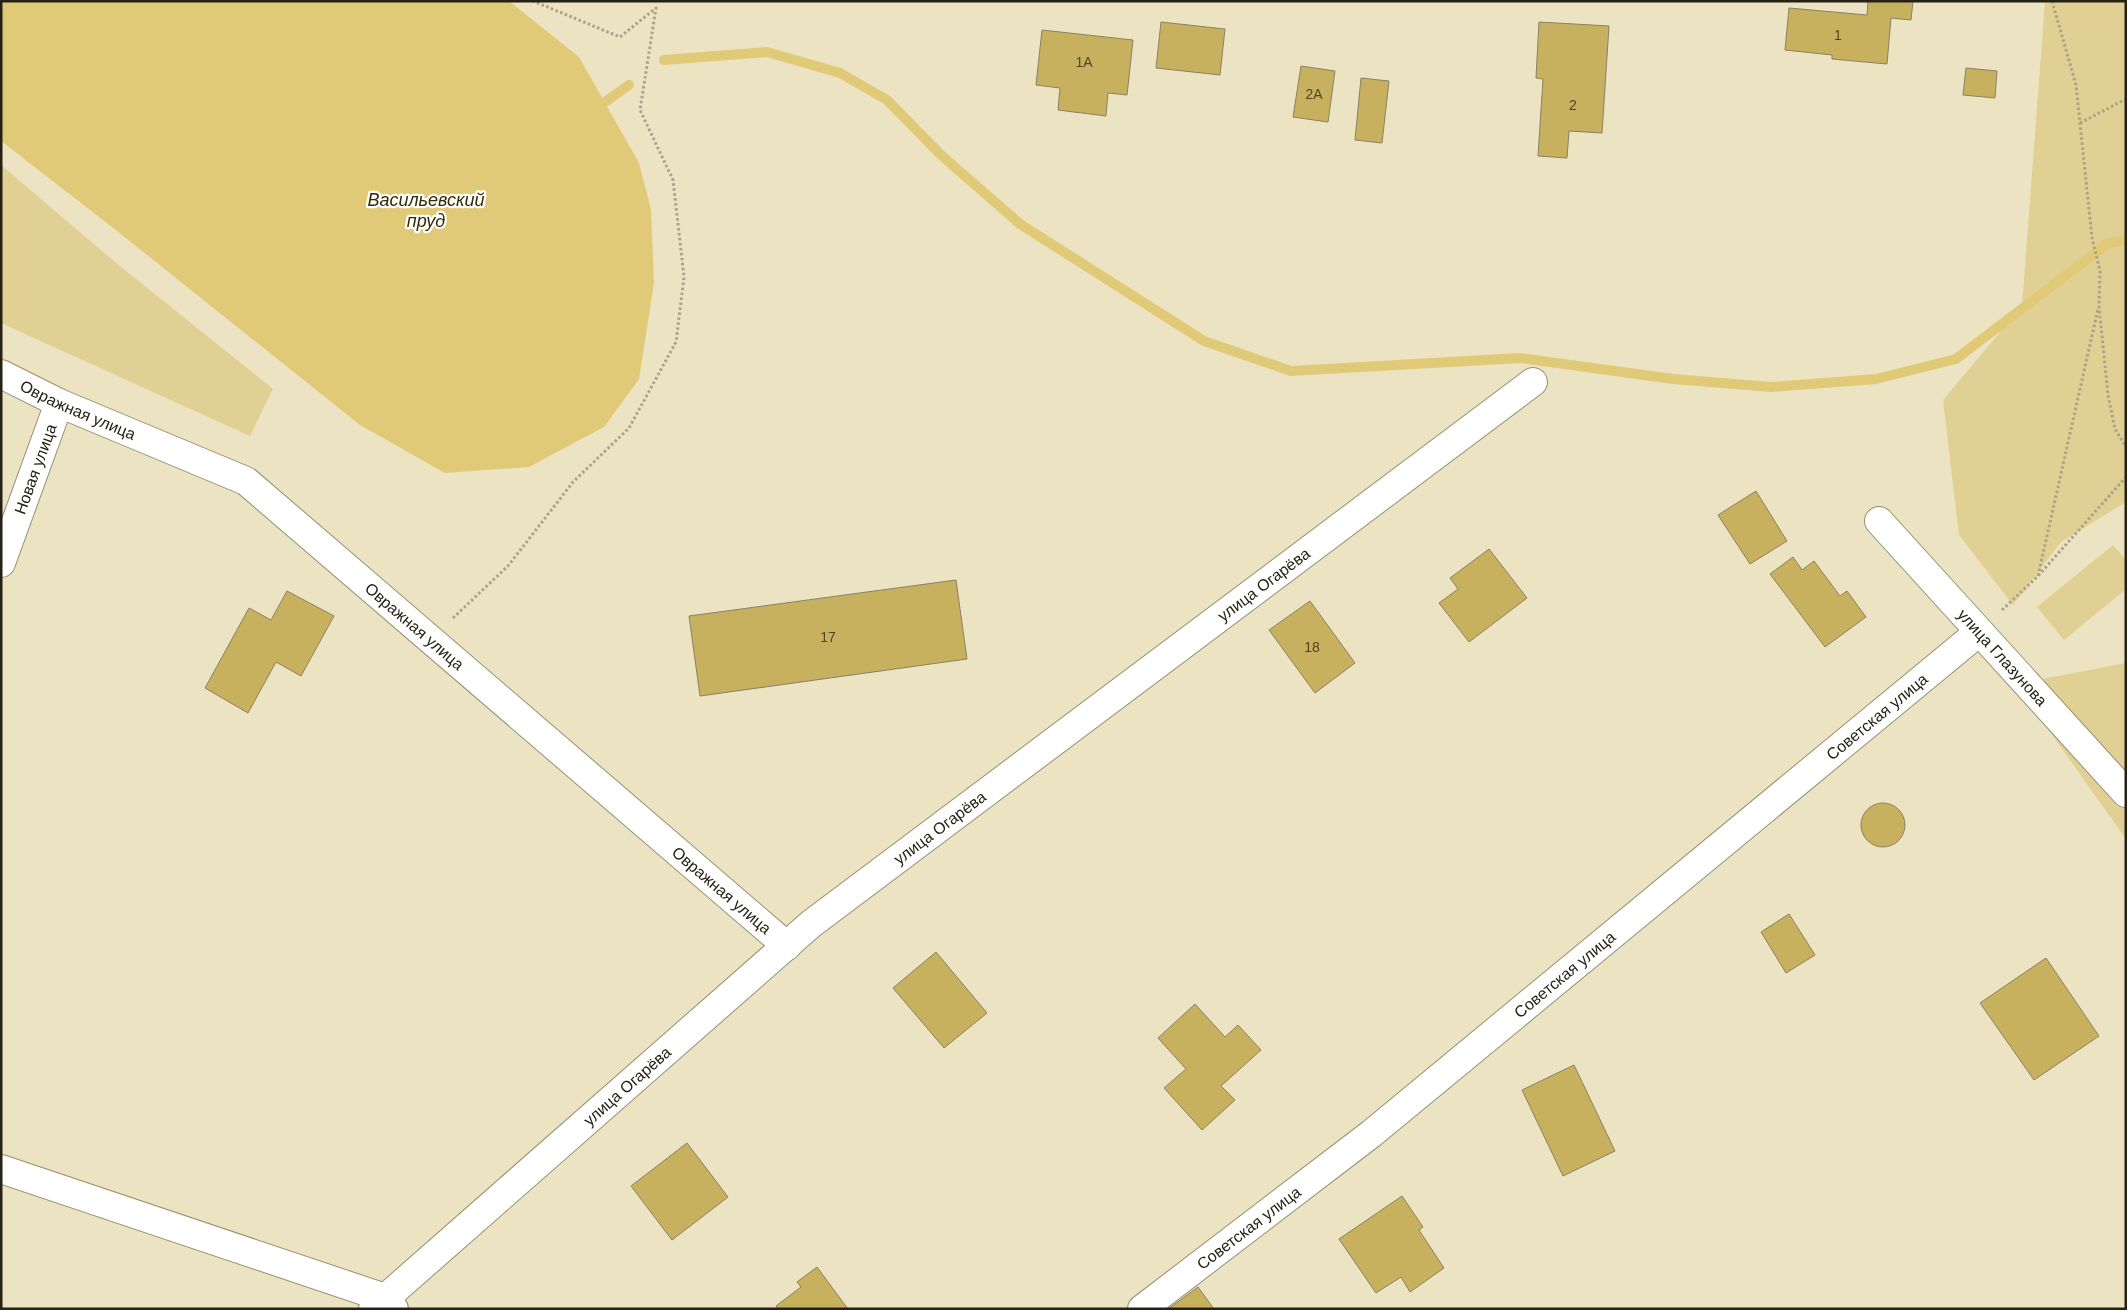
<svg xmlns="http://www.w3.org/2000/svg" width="2127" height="1310" viewBox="0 0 2127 1310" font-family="Arial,sans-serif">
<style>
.green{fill:#e1d093}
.water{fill:#e1ca77}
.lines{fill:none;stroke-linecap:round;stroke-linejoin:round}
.stream{stroke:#e1ca77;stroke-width:10}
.building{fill:#c8b15e;stroke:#898164}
.minor-casing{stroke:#989072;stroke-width:30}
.path{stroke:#aaa289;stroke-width:3;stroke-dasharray:2.5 2.5;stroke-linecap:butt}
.minor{stroke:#fff;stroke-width:28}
.labels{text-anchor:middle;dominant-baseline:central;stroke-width:4.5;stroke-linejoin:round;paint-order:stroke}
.number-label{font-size:14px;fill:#4e4527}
.street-label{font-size:16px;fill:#252115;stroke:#fff}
.water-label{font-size:18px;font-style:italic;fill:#332a04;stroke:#fff}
</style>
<rect width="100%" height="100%" fill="#ece3c3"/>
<path class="green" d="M 2045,1 L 2126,1 L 2126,502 L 2061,542 L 2013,605 L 1959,535 L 1943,400 L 2022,306 Z
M 1,165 L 115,262 L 273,389 L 250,436 L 1,323 Z
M 2113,545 L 2126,560 L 2126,589 L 2064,640 L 2037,607 Z
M 2126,663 L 2126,839 L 2016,684 Z"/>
<path class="water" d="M 1,1 L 509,1 L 579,57 L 639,163 L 651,209 L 654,283 L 639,379 L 604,427 L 529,467 L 445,473 L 360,425 L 112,227 L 1,141 Z"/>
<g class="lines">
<path class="stream" d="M 664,60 L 767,52 L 840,73 L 887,100 L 941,155 L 1020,224 L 1204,341 L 1291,371 L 1520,358 L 1673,379 L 1771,387 L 1876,379 L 1956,359 L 2108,243 L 2126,240
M 605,102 L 629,85"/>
</g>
<path class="building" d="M 1868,1 L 1913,1 L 1911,20 L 1891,18 L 1887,64 L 1832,59 L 1832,55 L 1785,50 L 1789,8 L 1867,15 Z
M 1161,22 L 1225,29 L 1220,75 L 1156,68 Z
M 1539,22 L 1609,26 L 1602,133 L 1569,131 L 1567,158 L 1538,156 L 1543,79 L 1536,78 Z
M 1042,30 L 1133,40 L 1127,95 L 1108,93 L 1106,116 L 1058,110 L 1060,88 L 1036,85 Z
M 1301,66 L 1335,71 L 1328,122 L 1293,117 Z
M 1966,68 L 1997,71 L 1995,98 L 1963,95 Z
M 1361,78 L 1389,81 L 1382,143 L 1355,140 Z
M 1756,491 L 1787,541 L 1750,564 L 1718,515 Z
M 1489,549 L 1527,598 L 1469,642 L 1439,603 L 1458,589 L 1450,578 Z
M 1793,557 L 1802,570 L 1814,561 L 1840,596 L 1847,591 L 1866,617 L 1825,647 L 1770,574 Z
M 956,580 L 967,659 L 700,696 L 689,616 Z
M 287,591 L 334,616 L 301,676 L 276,662 L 248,713 L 205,688 L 249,608 L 271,620 Z
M 1310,601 L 1355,663 L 1315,693 L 1269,630 Z
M1861 825a22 22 0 1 1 44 0a22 22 0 1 1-44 0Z
M 1789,914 L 1815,955 L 1786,973 L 1761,932 Z
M 936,952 L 987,1013 L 944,1048 L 893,988 Z
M 2046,958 L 2099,1036 L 2034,1080 L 1980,1003 Z
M 1195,1004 L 1225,1037 L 1238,1025 L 1261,1050 L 1221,1086 L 1235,1100 L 1202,1130 L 1164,1088 L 1186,1069 L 1158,1038 Z
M 1574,1065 L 1615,1151 L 1563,1176 L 1522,1090 Z
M 687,1143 L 728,1197 L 672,1240 L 631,1186 Z
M 1402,1196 L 1423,1227 L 1419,1230 L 1444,1268 L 1410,1292 L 1401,1277 L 1376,1293 L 1339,1239 Z
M 817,1267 L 848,1309 L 778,1309 L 776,1306 L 801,1287 L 797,1282 Z
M 1198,1287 L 1214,1309 L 1168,1309 Z"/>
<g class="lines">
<g class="minor-casing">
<g id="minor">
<path id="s1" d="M 1,374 L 59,403 L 246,481 L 787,946"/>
<path id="s2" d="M 1879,521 L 2126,793"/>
<path id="s3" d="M 1,563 L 59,403"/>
<path d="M 1,1169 L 385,1298 L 394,1309"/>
<path id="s4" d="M 373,1309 L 811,924 L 1533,382"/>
<path id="s5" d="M 1142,1309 L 1371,1134 L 1979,632"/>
</g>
</g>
<path class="path" d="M 2052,1 L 2076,85 L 2092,238 L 2100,271 L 2099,306 L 2108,395 L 2115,429 L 2126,447
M 2080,123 L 2126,99
M 2038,576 L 2098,309
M 2002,610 L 2038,576 L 2126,477
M 453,618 L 508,566 L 573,482 L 629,428 L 676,342 L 684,277 L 673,180 L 640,110 L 656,8 L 620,37 L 533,1"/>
<use href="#minor" class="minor"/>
</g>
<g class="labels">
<g class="number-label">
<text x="1838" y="35">1</text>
<text x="1084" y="62">1А</text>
<text x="1314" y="94">2А</text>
<text x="1573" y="105">2</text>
<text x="828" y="637">17</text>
<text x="1312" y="647">18</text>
</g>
<g class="street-label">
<text stroke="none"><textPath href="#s1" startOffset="85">Овражная улица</textPath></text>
<text stroke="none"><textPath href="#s3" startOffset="100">Новая улица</textPath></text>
<text stroke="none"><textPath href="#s4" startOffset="1149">улица Огарёва</textPath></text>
<text stroke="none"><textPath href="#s1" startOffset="490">Овражная улица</textPath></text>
<text stroke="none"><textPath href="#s2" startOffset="184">улица Глазунова</textPath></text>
<text stroke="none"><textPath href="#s5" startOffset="944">Советская улица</textPath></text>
<text stroke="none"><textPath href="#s4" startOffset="744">улица Огарёва</textPath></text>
<text stroke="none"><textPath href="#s1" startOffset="895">Овражная улица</textPath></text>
<text stroke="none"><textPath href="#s5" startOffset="539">Советская улица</textPath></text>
<text stroke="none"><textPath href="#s4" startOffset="338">улица Огарёва</textPath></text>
<text stroke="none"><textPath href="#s5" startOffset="134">Советская улица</textPath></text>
</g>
<g class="water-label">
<text x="426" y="200">Васильевский<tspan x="426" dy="21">пруд</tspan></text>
</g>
</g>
<rect width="2127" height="1310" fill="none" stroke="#252115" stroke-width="5"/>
</svg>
